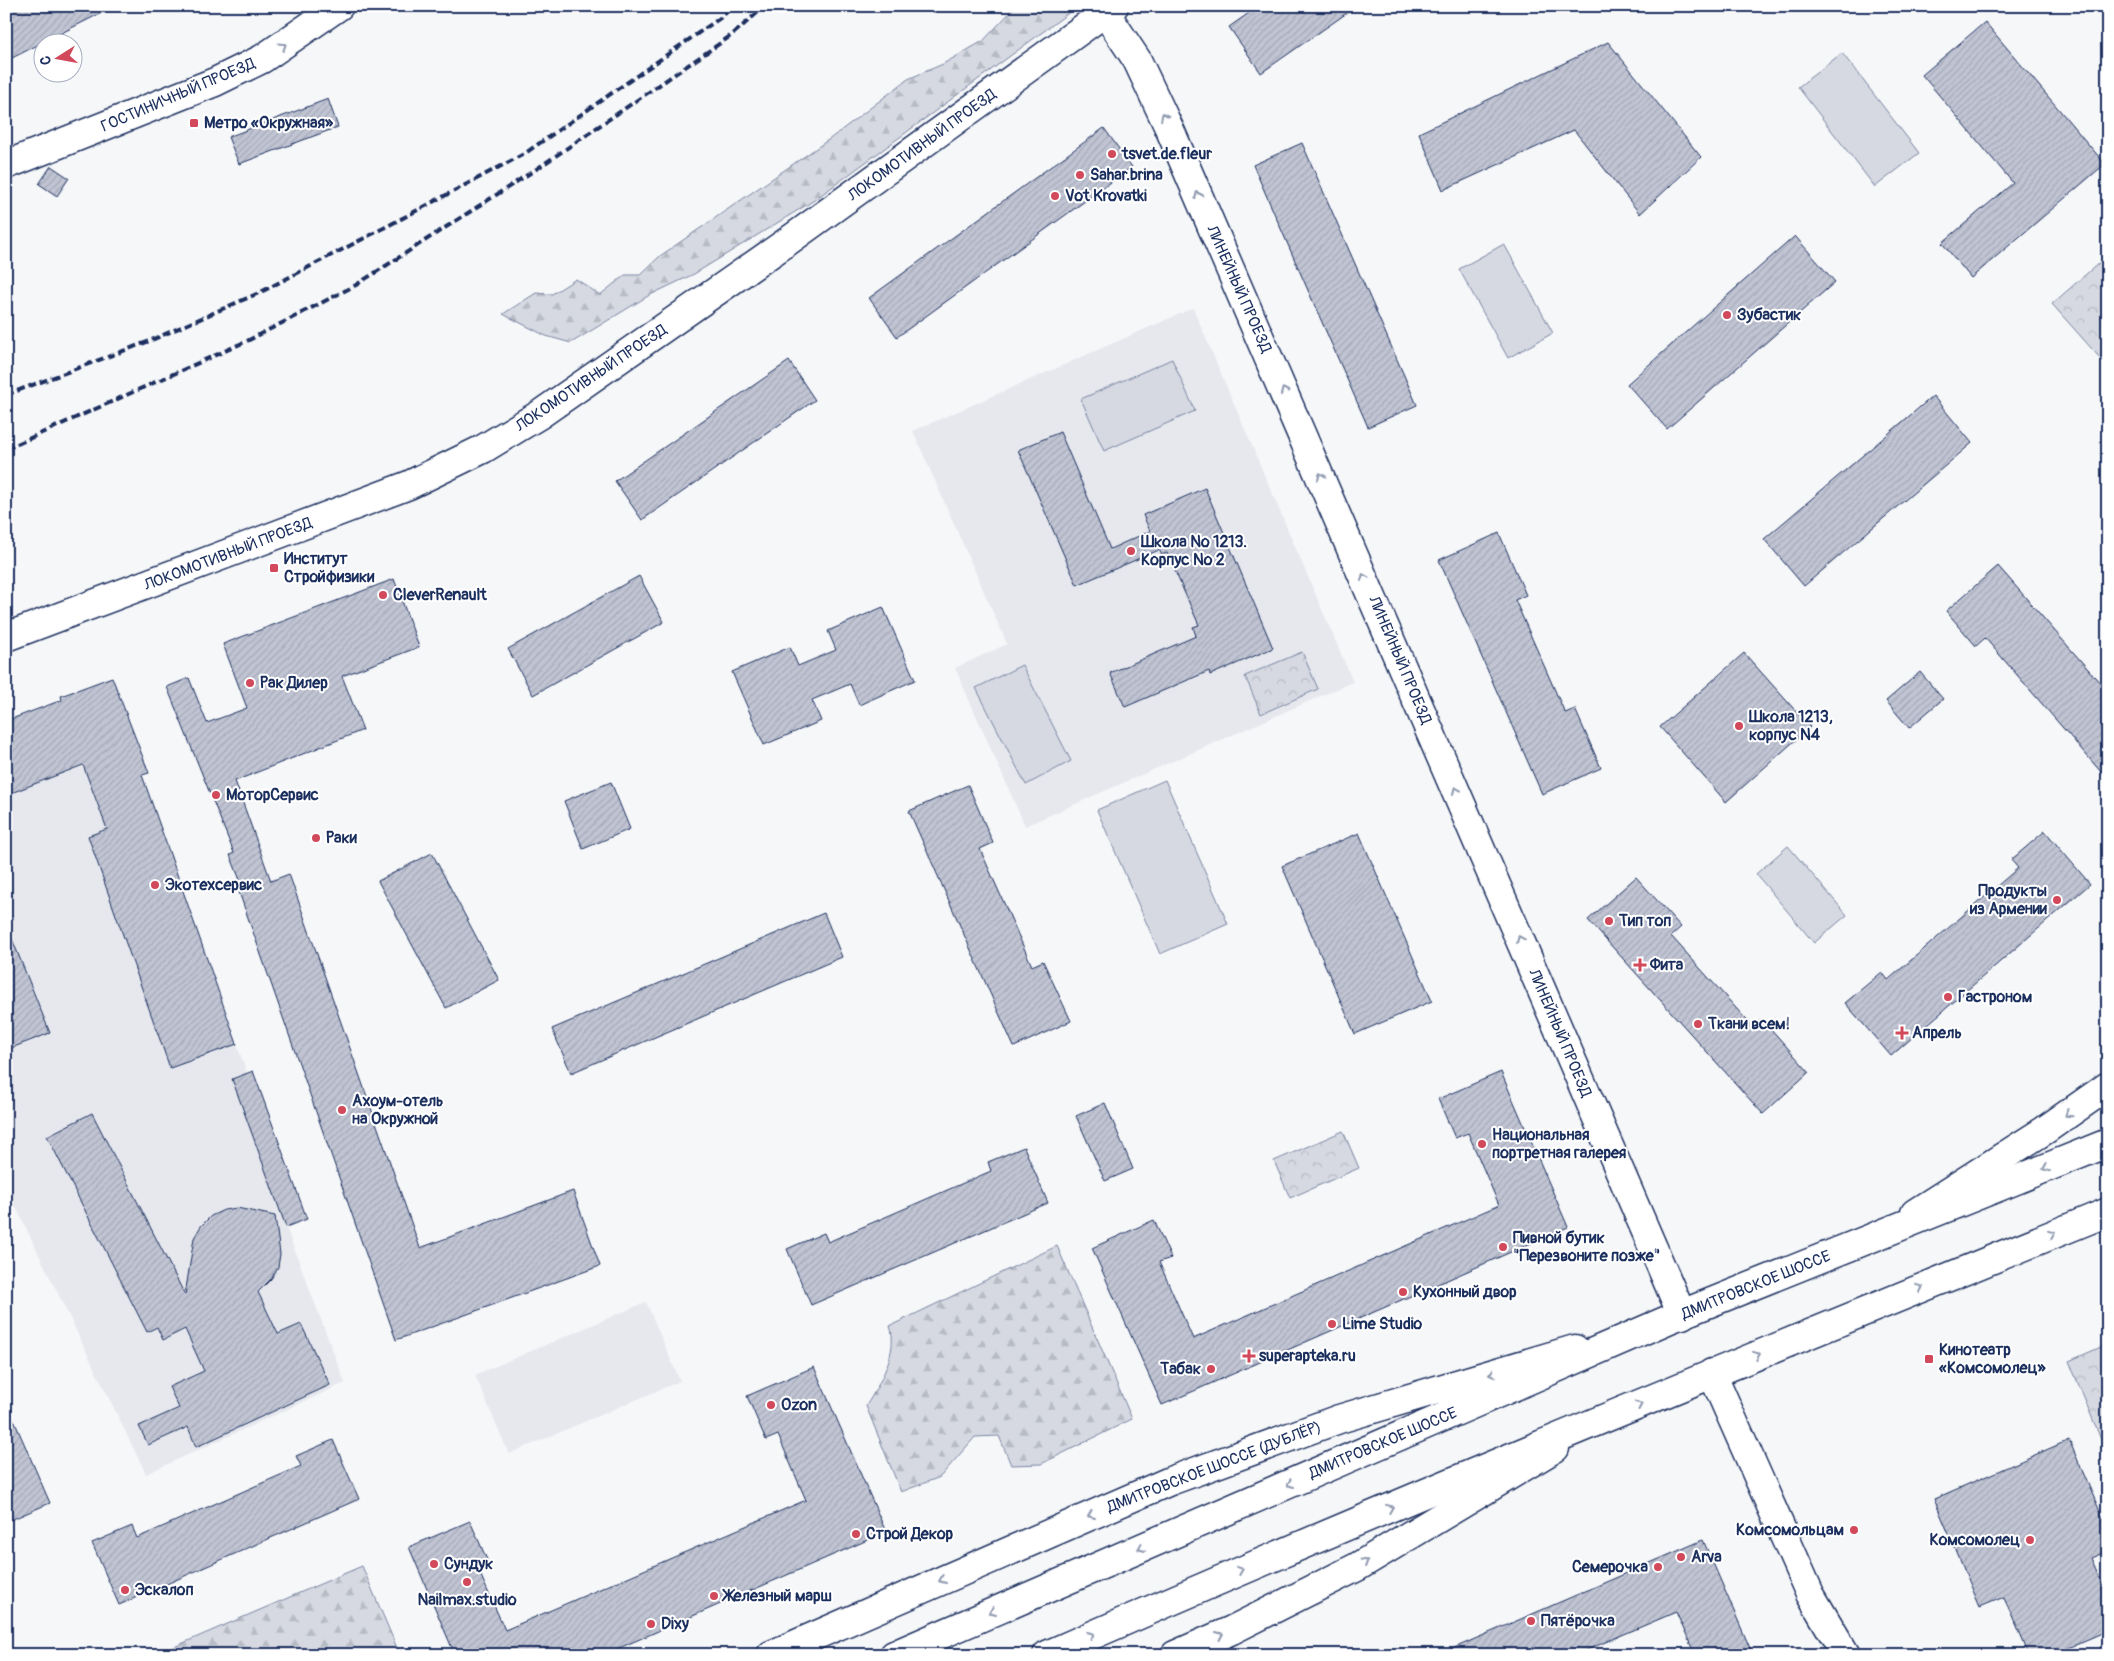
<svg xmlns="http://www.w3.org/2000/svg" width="2114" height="1661" viewBox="0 0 2114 1661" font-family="Pangolin,sans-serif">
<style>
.built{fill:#e6e8ee}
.forest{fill:url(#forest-firs);stroke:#7884a0}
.park{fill:url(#park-crowns);stroke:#7884a0}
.pitch{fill:#d6d9e2;stroke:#7884a0}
.building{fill:url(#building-hatch);stroke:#1b2f5e}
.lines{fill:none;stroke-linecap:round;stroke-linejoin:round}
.street-casing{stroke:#1b2f5e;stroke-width:31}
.secondary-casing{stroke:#1b2f5e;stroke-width:31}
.primary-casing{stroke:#1b2f5e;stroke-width:31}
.street{stroke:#fff;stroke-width:28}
.secondary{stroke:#fff;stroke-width:28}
.primary{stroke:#fff;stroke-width:28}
.rail{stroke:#1b2f5e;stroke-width:4;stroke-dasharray:8 4;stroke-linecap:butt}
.oneway{stroke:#8d97ae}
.poi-dot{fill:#d1495b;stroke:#fff;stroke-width:2}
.labels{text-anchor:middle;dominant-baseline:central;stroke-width:4;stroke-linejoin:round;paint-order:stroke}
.street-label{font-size:16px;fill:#1b2f5e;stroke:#fff}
.poi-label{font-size:16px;font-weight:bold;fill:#1b2f5e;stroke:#fff;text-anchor:start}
</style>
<defs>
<pattern id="forest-firs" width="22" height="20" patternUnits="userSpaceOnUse" patternTransform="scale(1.25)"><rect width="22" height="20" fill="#d6d9e2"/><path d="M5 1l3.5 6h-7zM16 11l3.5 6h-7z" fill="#b7bbc4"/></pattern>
<pattern id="park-crowns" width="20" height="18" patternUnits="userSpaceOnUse" patternTransform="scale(1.25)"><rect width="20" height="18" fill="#d6d9e2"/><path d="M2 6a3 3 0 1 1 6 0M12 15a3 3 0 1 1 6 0" fill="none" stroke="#b7bbc4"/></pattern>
<pattern id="building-hatch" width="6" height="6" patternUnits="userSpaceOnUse" patternTransform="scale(1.25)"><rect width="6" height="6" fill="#c0c4d3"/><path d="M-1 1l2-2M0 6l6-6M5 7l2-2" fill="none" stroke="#a4a9b8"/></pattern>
</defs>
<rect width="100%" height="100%" fill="#f6f7f9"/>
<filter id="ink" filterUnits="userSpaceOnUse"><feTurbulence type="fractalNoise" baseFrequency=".02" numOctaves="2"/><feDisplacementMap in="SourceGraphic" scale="10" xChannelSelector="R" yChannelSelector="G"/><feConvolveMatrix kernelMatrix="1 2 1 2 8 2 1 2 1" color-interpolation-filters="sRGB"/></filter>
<g filter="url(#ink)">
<path class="built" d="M 1193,308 L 1353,682 L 1025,826 L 955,668 L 1007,644 L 913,431 Z
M 112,677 L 149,773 L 141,776 L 247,1073 L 253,1071 L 307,1219 L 286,1227 L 345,1383 L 146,1474 L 9,1193 L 6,1193 L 6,721 L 62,700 L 61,696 Z
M 646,1302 L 680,1381 L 509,1454 L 475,1375 Z"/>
<path class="forest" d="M 1016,6 L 1078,6 L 813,201 L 694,274 L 648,296 L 571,343 L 546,336 L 503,314 L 536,293 L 552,294 L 576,279 L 600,295 L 625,275 L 640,275 L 660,256 L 831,138 L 908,79 L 943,64 L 983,41 Z
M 1057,1246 L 1132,1419 L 1041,1464 L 1011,1465 L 999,1436 L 975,1437 L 940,1477 L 901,1492 L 866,1406 C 879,1385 899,1351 890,1326 Z
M 362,1566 L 400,1655 L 169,1655 L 167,1650 Z"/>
<path class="park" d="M 2108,255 L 2108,367 L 2052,304 Z
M 1302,652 L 1318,689 L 1261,714 L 1245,676 Z
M 1343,1131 L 1359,1168 L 1290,1198 L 1274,1161 Z
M 2108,1344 L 2108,1457 L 2069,1361 Z"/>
<path class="pitch" d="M 1842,53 L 1919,153 L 1875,187 L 1798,87 Z
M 1504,244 L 1553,333 L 1508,358 L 1459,269 Z
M 1172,359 L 1195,411 L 1104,451 L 1081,399 Z
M 1022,665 L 1071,761 L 1026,785 L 976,688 Z
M 1165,780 L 1228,924 L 1160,954 L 1097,810 Z
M 1788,846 L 1847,915 L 1814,943 L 1756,874 Z"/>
<path class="building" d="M 6,6 L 115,6 L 6,61 Z
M 1259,6 L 1357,6 L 1261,73 L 1229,27 Z
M 1985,22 L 2105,164 L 1971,278 L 1942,243 L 2013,183 L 1922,75 Z
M 1608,42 L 1701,157 L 1640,214 L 1574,130 L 1443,190 L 1419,133 Z
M 328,99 L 338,127 L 239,164 L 228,137 Z
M 1104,128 L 1132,167 L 897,337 L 869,298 Z
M 1302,143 L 1417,405 L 1368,427 L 1253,165 Z
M 51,166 L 69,178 L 57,196 L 39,184 Z
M 1795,236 L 1835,282 L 1667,429 L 1627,384 Z
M 789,361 L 815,400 L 642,520 L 615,481 Z
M 1933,396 L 1972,443 L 1804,586 L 1764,539 Z
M 1060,432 L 1110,549 L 1150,531 L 1143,515 L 1205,488 L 1273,648 L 1210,675 L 1209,671 L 1125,707 L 1110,673 L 1196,636 L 1193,627 L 1199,625 L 1167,553 L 1162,555 L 1159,550 L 1077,585 L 1018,450 Z
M 1499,533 L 1526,595 L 1515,600 L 1565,713 L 1575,709 L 1601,768 L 1542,794 L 1439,560 Z
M 1998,566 L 2108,692 L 2108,780 L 1985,638 L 1976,646 L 1946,611 Z
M 639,576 L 664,622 L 533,695 L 508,649 Z
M 394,579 L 419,647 L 342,676 L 363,730 L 235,781 L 271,881 L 289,874 L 420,1248 L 573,1191 L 600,1266 L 396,1340 L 239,892 L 244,890 L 230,855 L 234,853 L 167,687 L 189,678 L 207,723 L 247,708 L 223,644 Z
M 883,607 L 915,680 L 859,705 L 850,684 L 812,700 L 821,721 L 764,745 L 732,672 L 790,647 L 798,666 L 836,650 L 828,631 Z
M 1744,653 L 1810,727 L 1726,802 L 1660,727 Z
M 1920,672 L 1943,699 L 1909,728 L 1886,701 Z
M 112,677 L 149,773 L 142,775 L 237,1044 L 170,1068 L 88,836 L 107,829 L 83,765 L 6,795 L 6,721 L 62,700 L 61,696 Z
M 611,782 L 630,829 L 583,849 L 564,801 Z
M 968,785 L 993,843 L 980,849 L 1032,966 L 1043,961 L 1071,1021 L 1014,1047 L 909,811 Z
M 2045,831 L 2090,884 L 1891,1056 L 1845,1003 L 1882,972 L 1888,980 L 2018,868 L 2011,860 Z
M 1359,833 L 1432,1001 L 1355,1034 L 1282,866 Z
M 432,853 L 499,980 L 446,1008 L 378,881 Z
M 1636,877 L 1681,927 L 1671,936 L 1753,1027 L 1762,1019 L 1809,1072 L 1763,1114 L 1588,920 Z
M 824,913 L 842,957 L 571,1073 L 552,1029 Z
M 6,924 L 50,1033 L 6,1050 Z
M 253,1071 L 307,1219 L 286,1227 L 232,1079 Z
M 1501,1072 L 1568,1227 L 1162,1405 L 1092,1248 L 1154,1220 L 1171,1258 L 1159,1262 L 1193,1339 L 1499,1205 L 1468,1133 L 1455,1138 L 1438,1099 Z
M 1105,1103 L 1133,1169 L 1105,1181 L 1076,1116 Z
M 92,1113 L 185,1295 L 194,1238 L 201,1226 L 211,1216 L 224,1210 L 237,1208 L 275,1216 L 280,1254 L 278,1267 L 271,1279 L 258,1292 L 278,1334 L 301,1324 L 330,1385 L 196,1447 L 188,1427 L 148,1445 L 139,1426 L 179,1408 L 169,1387 L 204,1371 L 185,1329 L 163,1340 L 157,1327 L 147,1332 L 47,1136 Z
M 1024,1147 L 1048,1203 L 811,1305 L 787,1249 L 824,1233 L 828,1242 L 991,1171 L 988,1162 Z
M 814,1367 L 886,1532 L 603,1655 L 455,1655 L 409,1547 L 470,1521 L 488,1562 L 477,1567 L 505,1630 L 806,1500 L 778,1435 L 766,1440 L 747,1396 Z
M 6,1402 L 50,1503 L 6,1522 Z
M 333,1440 L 359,1499 L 119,1605 L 92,1543 L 132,1526 L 137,1538 L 301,1466 L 296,1456 Z
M 2069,1440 L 2108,1530 L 2108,1551 L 2091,1558 L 2108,1597 L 2108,1630 L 2050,1655 L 2029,1655 L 2004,1597 L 1980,1607 L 1934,1499 Z
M 1703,1540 L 1753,1655 L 1695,1655 L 1676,1612 L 1575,1655 L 1438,1655 Z"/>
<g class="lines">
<g class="street-casing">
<path id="street" d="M 1105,12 L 1137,60 L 1170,130 L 1682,1315
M 6,165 L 215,82 L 262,59 L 339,6"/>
</g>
<g class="secondary-casing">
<path id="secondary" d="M 6,637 L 409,485 L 483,449 L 539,415 L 784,244 L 1114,6
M 1915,1213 L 2045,1130 L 2108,1086
M 1712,1373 L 1810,1594 L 1846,1655
M 771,1655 L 1170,1481 L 1339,1419 L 1575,1349
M 1175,1655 L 1232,1630 L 1357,1567 L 1555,1448"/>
</g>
<g class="primary-casing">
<path id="primary" d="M 894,1655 L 1672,1318 L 2108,1143
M 1047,1655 C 1398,1501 1753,1357 2108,1212"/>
</g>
<use href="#street" class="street"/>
<use href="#secondary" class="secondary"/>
<use href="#primary" class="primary"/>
<path class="rail" d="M 6,395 L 147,342 L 261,292 L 397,221 L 524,154 L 720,18 L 734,6
M 6,449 L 247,341 L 356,285 L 538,168 L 732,35 L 765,6"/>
</g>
<defs><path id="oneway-chevron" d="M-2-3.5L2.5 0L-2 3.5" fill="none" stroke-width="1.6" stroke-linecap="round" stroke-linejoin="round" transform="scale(1.25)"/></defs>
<g class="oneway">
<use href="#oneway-chevron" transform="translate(283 46) rotate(-32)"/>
<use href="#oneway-chevron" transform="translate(1164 116) rotate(-115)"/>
<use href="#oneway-chevron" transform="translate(1198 195) rotate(-114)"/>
<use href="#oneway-chevron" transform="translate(1284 391) rotate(-114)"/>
<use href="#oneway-chevron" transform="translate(1321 476) rotate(-114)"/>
<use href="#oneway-chevron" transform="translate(1364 577) rotate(-113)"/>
<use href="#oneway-chevron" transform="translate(1456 790) rotate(-113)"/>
<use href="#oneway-chevron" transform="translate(1520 939) rotate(-113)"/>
<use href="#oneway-chevron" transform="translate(2068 1114) rotate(145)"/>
<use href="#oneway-chevron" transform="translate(2046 1168) rotate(158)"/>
<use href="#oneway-chevron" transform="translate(2052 1234) rotate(-22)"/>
<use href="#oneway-chevron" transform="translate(1920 1288) rotate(-22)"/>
<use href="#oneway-chevron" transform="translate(1757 1355) rotate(-22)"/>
<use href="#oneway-chevron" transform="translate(1492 1374) rotate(164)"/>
<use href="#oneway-chevron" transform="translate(1639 1405) rotate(-24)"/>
<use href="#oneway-chevron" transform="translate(1290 1484) rotate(157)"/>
<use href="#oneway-chevron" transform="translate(1390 1508) rotate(-22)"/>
<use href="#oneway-chevron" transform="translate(1091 1515) rotate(157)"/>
<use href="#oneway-chevron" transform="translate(1141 1548) rotate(157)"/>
<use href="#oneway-chevron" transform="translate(1365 1562) rotate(-31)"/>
<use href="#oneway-chevron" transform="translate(1240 1570) rotate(-22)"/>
<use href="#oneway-chevron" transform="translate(942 1580) rotate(157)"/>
<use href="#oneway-chevron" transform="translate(992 1612) rotate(157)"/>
<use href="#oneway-chevron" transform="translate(1091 1635) rotate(-24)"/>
<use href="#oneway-chevron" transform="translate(1220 1635) rotate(-24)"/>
</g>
</g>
<g class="poi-dot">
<rect x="189" y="118" width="10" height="10" rx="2.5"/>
<circle cx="1112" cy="154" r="5"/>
<circle cx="1080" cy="175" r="5"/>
<circle cx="1055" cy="196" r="5"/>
<circle cx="1727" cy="315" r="5"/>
<circle cx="1131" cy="551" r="5"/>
<rect x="269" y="563" width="10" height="10" rx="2.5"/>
<circle cx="383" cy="595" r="5"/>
<circle cx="250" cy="683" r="5"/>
<circle cx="1739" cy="726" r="5"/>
<circle cx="216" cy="795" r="5"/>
<circle cx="316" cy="838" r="5"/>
<circle cx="155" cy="885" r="5"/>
<circle cx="2057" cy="900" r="5"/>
<circle cx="1609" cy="921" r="5"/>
<path d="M1637.5 957.5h5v5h5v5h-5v5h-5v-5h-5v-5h5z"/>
<circle cx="1948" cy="997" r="5"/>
<circle cx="1698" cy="1024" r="5"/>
<path d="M1899.5 1025.5h5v5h5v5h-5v5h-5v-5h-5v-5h5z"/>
<circle cx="342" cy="1110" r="5"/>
<circle cx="1482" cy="1144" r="5"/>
<circle cx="1503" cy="1247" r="5"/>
<circle cx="1403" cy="1292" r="5"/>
<circle cx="1332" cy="1324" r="5"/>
<path d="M1246.5 1348.5h5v5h5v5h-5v5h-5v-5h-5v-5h5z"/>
<rect x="1924" y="1354" width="10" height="10" rx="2.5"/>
<circle cx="1211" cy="1369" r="5"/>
<circle cx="771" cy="1405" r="5"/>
<circle cx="1854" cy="1530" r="5"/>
<circle cx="856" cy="1534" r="5"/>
<circle cx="2030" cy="1540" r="5"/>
<circle cx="1681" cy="1557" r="5"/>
<circle cx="434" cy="1564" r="5"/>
<circle cx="1658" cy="1567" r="5"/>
<circle cx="467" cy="1582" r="5"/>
<circle cx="125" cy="1590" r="5"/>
<circle cx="714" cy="1596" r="5"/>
<circle cx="1531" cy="1621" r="5"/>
<circle cx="651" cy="1624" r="5"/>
</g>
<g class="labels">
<g class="street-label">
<text transform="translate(178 95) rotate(-23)">ГОСТИНИЧНЫЙ ПРОЕЗД</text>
<text transform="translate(922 145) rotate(-36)">ЛОКОМОТИВНЫЙ ПРОЕЗД</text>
<text transform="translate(1239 289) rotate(66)">ЛИНЕЙНЫЙ ПРОЕЗД</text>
<text transform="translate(591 378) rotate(-34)">ЛОКОМОТИВНЫЙ ПРОЕЗД</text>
<text transform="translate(228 554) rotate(-21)">ЛОКОМОТИВНЫЙ ПРОЕЗД</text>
<text transform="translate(1400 660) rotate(67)">ЛИНЕЙНЫЙ ПРОЕЗД</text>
<text transform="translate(1560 1033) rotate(67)">ЛИНЕЙНЫЙ ПРОЕЗД</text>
<text transform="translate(1756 1285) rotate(-22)">ДМИТРОВСКОЕ ШОССЕ</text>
<text transform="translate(1383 1443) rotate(-23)">ДМИТРОВСКОЕ ШОССЕ</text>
<text transform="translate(1214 1467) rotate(-21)">ДМИТРОВСКОЕ ШОССЕ (ДУБЛЁР)</text>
</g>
<g class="poi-label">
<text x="204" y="123">Метро «Окружная»</text>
<text x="1122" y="154">tsvet.de.fleur</text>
<text x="1090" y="175">Sahar.brina</text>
<text x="1065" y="196">Vot Krovatki</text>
<text x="1737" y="315">Зубастик</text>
<text x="1141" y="542">Школа № 1213.<tspan x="1141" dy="18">Корпус № 2</tspan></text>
<text x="284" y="559">Институт<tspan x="284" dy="18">Стройфизики</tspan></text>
<text x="393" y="595">CleverRenault</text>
<text x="260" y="683">Рак Дилер</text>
<text x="1749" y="717">Школа 1213,<tspan x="1749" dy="18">корпус N4</tspan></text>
<text x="226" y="795">МоторСервис</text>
<text x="326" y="838">Раки</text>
<text x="165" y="885">Экотехсервис</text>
<text x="2047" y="891" text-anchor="end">Продукты<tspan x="2047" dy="18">из Армении</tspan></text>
<text x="1619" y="921">Тип топ</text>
<text x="1650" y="965">Фита</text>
<text x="1958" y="997">Гастроном</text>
<text x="1708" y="1024">Ткани всем!</text>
<text x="1912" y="1033">Апрель</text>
<text x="352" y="1101">Ахоум-отель<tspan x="352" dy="18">на Окружной</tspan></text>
<text x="1492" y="1135">Национальная<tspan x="1492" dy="18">портретная галерея</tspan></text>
<text x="1513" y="1238">Пивной бутик<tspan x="1513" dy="18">"Перезвоните позже"</tspan></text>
<text x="1413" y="1292">Кухонный двор</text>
<text x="1342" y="1324">Lime Studio</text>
<text x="1939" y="1350">Кинотеатр<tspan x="1939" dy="18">«Комсомолец»</tspan></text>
<text x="1259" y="1356">superapteka.ru</text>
<text x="1201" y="1369" text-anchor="end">Табак</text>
<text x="781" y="1405">Ozon</text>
<text x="1844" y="1530" text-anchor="end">Комсомольцам</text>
<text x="866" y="1534">Строй Декор</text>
<text x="2020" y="1540" text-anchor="end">Комсомолец</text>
<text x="1691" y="1557">Arva</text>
<text x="444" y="1564">Сундук</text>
<text x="1648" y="1567" text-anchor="end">Семерочка</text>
<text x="135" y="1590">Эскалоп</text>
<text x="724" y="1596">Железный марш</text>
<text x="467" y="1600" text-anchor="middle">Nailmax.studio</text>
<text x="1541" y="1621">Пятёрочка</text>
<text x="661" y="1624">Dixy</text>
</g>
</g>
<rect width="2114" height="1661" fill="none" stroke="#fff" stroke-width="25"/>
<rect x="12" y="12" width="2089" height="1636" fill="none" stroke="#1b2f5e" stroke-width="2" filter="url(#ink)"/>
<g transform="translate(58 58) rotate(259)"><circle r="24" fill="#ffffff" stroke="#a4acbf"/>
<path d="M0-4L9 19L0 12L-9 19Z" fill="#d1495b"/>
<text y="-8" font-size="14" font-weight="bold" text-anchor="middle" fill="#1b2f5e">С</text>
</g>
</svg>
